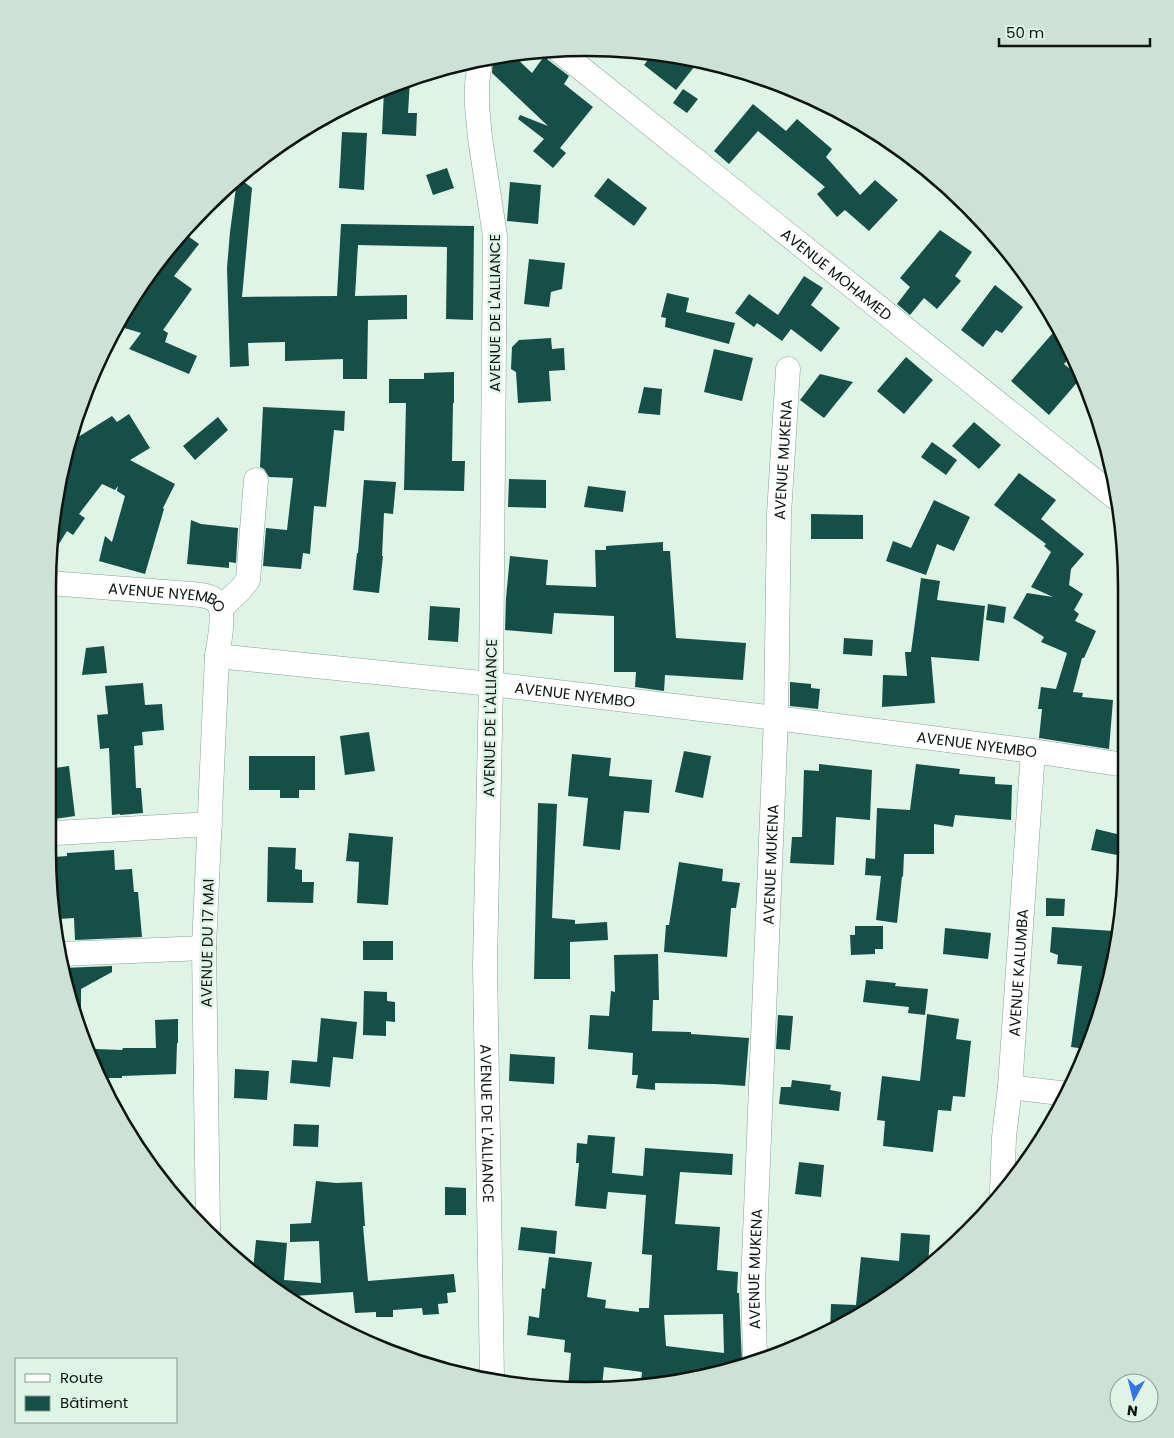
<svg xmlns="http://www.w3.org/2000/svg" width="1174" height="1438" viewBox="0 0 1174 1438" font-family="Poppins,sans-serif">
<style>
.building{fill:#164f47;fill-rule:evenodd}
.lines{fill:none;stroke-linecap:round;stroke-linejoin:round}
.minor-casing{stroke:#8ca196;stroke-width:25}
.minor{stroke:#fff;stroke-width:24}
.labels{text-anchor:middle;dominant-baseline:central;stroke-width:5;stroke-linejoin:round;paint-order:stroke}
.street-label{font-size:15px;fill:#0d1511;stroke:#ddf4e7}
.rim{fill:none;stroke:#0d1511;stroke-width:2.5}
</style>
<rect width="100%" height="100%" fill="#ddf4e7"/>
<path class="building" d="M 654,52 L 658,52 L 698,62 L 676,90 L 644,65 Z
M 513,55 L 532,73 L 545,55 L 548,60 L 569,76 L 564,84 L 593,107 L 560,148 L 566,153 L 553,168 L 533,151 L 544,139 L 518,119 L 520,115 L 548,126 L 492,73 L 493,58 Z
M 410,80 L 408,113 L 417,113 L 416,136 L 382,134 L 384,90 Z
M 683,89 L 698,99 L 687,113 L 673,103 Z
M 753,104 L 786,131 L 797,119 L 832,149 L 826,157 L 860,195 L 875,180 L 898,200 L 869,231 L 845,210 L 837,217 L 817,194 L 825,187 L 758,131 L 729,164 L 714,151 Z
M 342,132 L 367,133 L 364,190 L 339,188 Z
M 447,168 L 454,188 L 433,195 L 426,175 Z
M 239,178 L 252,188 L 242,297 L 337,296 L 341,224 L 474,226 L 473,320 L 446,319 L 447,247 L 358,245 L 355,296 L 407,295 L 407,319 L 368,320 L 367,379 L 343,379 L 343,359 L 285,361 L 285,342 L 248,343 L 249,366 L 230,367 L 227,268 L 230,232 L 237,180 Z
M 608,178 L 647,208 L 634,226 L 594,196 Z
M 510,182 L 541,185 L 538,224 L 507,221 Z
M 940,230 L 972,252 L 955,276 L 961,281 L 937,309 L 924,298 L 910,315 L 897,304 L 910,287 L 900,278 Z
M 185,234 L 199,244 L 174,276 L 192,289 L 163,330 L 168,333 L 165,342 L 197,356 L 189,374 L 129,349 L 141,333 L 121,327 L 137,306 L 134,304 L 154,274 Z
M 529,259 L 565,263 L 562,289 L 551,292 L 549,307 L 524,304 Z
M 804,276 L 823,288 L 811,305 L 840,328 L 821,352 L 791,329 L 782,341 L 757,323 L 754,327 L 735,313 L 749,294 L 778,315 Z
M 995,285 L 1023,307 L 1002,333 L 996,330 L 983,347 L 961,330 Z
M 667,293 L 689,298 L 686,312 L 735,323 L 729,344 L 665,327 L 666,318 L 661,317 Z
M 1058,327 L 1068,343 L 1063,349 L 1071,356 L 1064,364 L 1081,378 L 1049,415 L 1011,381 Z
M 551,338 L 552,349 L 564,348 L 565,370 L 549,371 L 551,401 L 518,403 L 516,372 L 511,369 L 512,347 L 519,340 Z
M 714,349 L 753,358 L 742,401 L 704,392 Z
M 906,357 L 933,380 L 904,414 L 877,391 Z
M 454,372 L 454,403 L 453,403 L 452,461 L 465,461 L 464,491 L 404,490 L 406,403 L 389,403 L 389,379 L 424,379 L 424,373 Z
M 820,374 L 853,382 L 824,418 L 800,400 Z
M 644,387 L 662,389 L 660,415 L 638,413 Z
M 263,407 L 345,411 L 344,431 L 334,430 L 326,507 L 314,506 L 310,554 L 303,553 L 301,569 L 263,566 L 266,528 L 287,530 L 293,478 L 269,477 L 264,469 L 260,467 Z
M 129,414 L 150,448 L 130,460 L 175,484 L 163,508 L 164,509 L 145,574 L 99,561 L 105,536 L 112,542 L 125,496 L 117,491 L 118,486 L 115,490 L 102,484 L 79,514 L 85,518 L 73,535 L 67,531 L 49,560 L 58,481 L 70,442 L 112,416 L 117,422 Z
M 218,417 L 228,430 L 195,460 L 183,446 Z
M 974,422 L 1001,445 L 979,469 L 952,446 Z
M 932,442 L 957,460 L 946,475 L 921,457 Z
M 1019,473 L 1056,500 L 1041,519 L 1084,554 L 1071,569 L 1069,585 L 1083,594 L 1074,610 L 1079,614 L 1075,621 L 1096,631 L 1084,658 L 1082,658 L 1073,692 L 1083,693 L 1082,697 L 1113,700 L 1109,749 L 1039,738 L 1042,709 L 1038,709 L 1041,687 L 1056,689 L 1067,653 L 1041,642 L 1044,637 L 1013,618 L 1027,593 L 1053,597 L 1031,587 L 1051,552 L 1044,546 L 1046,544 L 994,505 Z
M 509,479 L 546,480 L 546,508 L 508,507 Z
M 364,480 L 396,482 L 393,514 L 384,513 L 382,556 L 383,556 L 379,593 L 353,590 L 357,553 L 358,553 Z
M 588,486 L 626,491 L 623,512 L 584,507 Z
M 934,500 L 970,517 L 954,551 L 937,544 L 926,575 L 886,561 L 893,541 L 911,548 Z
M 811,514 L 863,515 L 863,539 L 811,539 Z
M 191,520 L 201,524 L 238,528 L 236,563 L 229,562 L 229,568 L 187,564 Z
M 663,542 L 663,551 L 670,551 L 676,638 L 746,643 L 743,680 L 665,675 L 664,691 L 635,687 L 636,672 L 614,672 L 614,616 L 554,613 L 552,634 L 505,630 L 506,598 L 510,556 L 548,560 L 546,585 L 596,587 L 595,550 L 606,550 L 606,546 Z
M 921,578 L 940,581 L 937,600 L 985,606 L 979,661 L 931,657 L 935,703 L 882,707 L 883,675 L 907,676 L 905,652 L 911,652 Z
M 988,604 L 1006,607 L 1004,623 L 986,620 Z
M 430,606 L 460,608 L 458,642 L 428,640 Z
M 844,638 L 873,640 L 872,656 L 843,654 Z
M 104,646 L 107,673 L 82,675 L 86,648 Z
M 790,682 L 811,684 L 811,688 L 820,689 L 818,709 L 790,706 Z
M 143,683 L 145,705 L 162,704 L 164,730 L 142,732 L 143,745 L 134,746 L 136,788 L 141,788 L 143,813 L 120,815 L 120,814 L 112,815 L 109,748 L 100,749 L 97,715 L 108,714 L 105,686 Z
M 369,732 L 375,771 L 345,775 L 340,736 Z
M 684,751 L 711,756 L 703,798 L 675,792 Z
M 572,754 L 611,758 L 609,776 L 652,780 L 649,813 L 624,811 L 620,850 L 583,846 L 588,798 L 568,796 Z
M 249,756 L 315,756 L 315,790 L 299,790 L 299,798 L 280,798 L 280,790 L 249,790 Z
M 819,764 L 872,770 L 870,820 L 836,817 L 834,865 L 790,863 L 792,837 L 802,837 L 804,770 L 819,771 Z
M 916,764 L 960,769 L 959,774 L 995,777 L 995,784 L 1012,785 L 1011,820 L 955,815 L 953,827 L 934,824 L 934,854 L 904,854 L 903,877 L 902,876 L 897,923 L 876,920 L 881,876 L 865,875 L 866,858 L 875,859 L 877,808 L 910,810 Z
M 69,766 L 75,816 L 48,820 L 48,769 Z
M 538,803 L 557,804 L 552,918 L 575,920 L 575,924 L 607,922 L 608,940 L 570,942 L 570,979 L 534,979 Z
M 1096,829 L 1121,835 L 1117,855 L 1091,850 Z
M 349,833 L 393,837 L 388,905 L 357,903 L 359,862 L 346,861 Z
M 268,847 L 296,848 L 295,869 L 302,870 L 302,882 L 314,882 L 313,903 L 267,902 Z
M 114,850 L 115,870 L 132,869 L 134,892 L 138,892 L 142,937 L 75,940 L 74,918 L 59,919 L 54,857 L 67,856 L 67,853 Z
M 679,862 L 723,869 L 722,881 L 740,883 L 736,908 L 731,908 L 727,957 L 664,952 L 666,925 L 669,925 Z
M 1046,898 L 1065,899 L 1064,916 L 1046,916 Z
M 855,926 L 883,926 L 883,949 L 875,949 L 875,954 L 851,955 L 850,935 L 855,935 Z
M 1052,927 L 1114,931 L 1112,959 L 1108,959 L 1103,997 L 1106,997 L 1086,1049 L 1071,1047 L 1082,966 L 1057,964 L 1058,955 L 1050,952 Z
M 945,928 L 991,933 L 988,959 L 943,954 Z
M 363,941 L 393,941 L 393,960 L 363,960 Z
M 658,954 L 659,1000 L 653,1000 L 652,1031 L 691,1032 L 691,1034 L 749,1038 L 745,1086 L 715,1084 L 655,1083 L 655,1090 L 636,1088 L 638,1075 L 632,1075 L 633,1053 L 588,1049 L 590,1015 L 609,1016 L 611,991 L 615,992 L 614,955 Z
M 112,966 L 112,972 L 81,989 L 81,1027 L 66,990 L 63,968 Z
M 866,980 L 896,983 L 895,986 L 928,989 L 925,1015 L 908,1013 L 909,1007 L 863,1002 Z
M 364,991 L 387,992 L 387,1001 L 395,1002 L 395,1022 L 386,1021 L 386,1036 L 363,1035 Z
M 927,1014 L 959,1019 L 956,1039 L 971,1041 L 965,1097 L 953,1096 L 951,1111 L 938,1110 L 933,1152 L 883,1146 L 885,1121 L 877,1120 L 882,1076 L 920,1081 Z
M 778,1015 L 793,1016 L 790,1050 L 776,1049 Z
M 321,1018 L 357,1022 L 353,1059 L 333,1057 L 330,1087 L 290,1083 L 292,1060 L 317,1062 Z
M 178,1019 L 178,1043 L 177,1043 L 176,1074 L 122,1076 L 122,1078 L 102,1078 L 96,1063 L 96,1049 L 122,1050 L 123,1048 L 156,1048 L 155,1020 Z
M 510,1054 L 555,1057 L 554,1084 L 509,1081 Z
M 235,1069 L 269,1071 L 267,1100 L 234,1098 Z
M 792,1080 L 831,1085 L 830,1090 L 841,1092 L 839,1111 L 779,1104 L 781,1087 L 791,1087 Z
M 294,1124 L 319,1125 L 318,1147 L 293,1146 Z
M 588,1135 L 615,1137 L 612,1173 L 643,1176 L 645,1148 L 733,1154 L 732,1175 L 680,1172 L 675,1224 L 720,1227 L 717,1270 L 738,1272 L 737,1293 L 739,1293 L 742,1363 L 692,1380 L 641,1383 L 642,1372 L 604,1367 L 602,1386 L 568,1388 L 571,1353 L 564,1352 L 565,1340 L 527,1335 L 529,1316 L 539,1318 L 542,1288 L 545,1289 L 549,1257 L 592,1262 L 587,1297 L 606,1300 L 605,1308 L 639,1312 L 639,1308 L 649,1308 L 652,1255 L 642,1254 L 646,1195 L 608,1192 L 606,1209 L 575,1206 L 579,1163 L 576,1163 L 577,1143 L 587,1144 ZM 723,1314 L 724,1353 L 666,1346 L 664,1315 Z
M 799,1162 L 824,1165 L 821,1197 L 795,1194 Z
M 316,1181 L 336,1183 L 362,1182 L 365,1226 L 363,1226 L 368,1281 L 454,1274 L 456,1292 L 447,1293 L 448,1303 L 438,1304 L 439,1314 L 423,1315 L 422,1308 L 393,1310 L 393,1317 L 376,1317 L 376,1312 L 355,1313 L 353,1292 L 294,1296 L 293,1303 L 288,1300 L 253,1270 L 256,1240 L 287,1243 L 284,1280 L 321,1283 L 319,1241 L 290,1242 L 290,1224 L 311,1223 Z
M 445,1187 L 466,1188 L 466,1215 L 445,1215 Z
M 521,1227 L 557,1231 L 555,1254 L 518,1250 Z
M 901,1233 L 930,1235 L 928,1268 L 916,1279 L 830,1332 L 831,1304 L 856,1305 L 861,1257 L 899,1261 Z"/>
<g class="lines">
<g class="minor-casing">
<g id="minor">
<path id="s1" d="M 557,49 L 1116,498"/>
<path id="s2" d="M 480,60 L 477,85 L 477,105 L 480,138 L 495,236 L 491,684 L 485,964 L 492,1378"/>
<path id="s3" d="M 49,583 L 191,594 C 199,595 209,595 215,600 C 227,609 219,642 217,656 L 204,948 L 208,1230"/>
<path d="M 221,608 L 240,590 L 248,580 L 256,480"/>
<path id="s4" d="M 217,656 L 491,684 L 776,718 L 1033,751 L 1125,765"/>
<path d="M 56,833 L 210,824"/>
<path d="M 61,954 L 204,948"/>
<path d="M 1010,1087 L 1068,1094"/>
<path id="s5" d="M 1002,1193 L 1004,1137 L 1010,1087 L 1033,751"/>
<path id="s6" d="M 755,1359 L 753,1284 L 776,718 L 779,514 L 788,369"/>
</g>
</g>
<use href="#minor" class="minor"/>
</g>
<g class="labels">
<g class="street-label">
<text stroke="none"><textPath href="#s1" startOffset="359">AVENUE MOHAMED</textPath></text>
<text transform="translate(494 313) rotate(-90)">AVENUE DE L'ALLIANCE</text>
<text stroke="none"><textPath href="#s6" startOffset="900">AVENUE MUKENA</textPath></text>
<text stroke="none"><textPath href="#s3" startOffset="120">AVENUE NYEMBO</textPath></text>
<text stroke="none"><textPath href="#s4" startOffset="360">AVENUE NYEMBO</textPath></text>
<text transform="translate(490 718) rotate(-89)">AVENUE DE L'ALLIANCE</text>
<text stroke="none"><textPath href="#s4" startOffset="765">AVENUE NYEMBO</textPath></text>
<text stroke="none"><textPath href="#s6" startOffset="495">AVENUE MUKENA</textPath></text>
<text transform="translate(207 943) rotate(-89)">AVENUE DU 17 MAI</text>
<text stroke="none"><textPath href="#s5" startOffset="221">AVENUE KALUMBA</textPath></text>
<text stroke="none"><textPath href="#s2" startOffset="1065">AVENUE DE L'ALLIANCE</textPath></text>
<text stroke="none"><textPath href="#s6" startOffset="90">AVENUE MUKENA</textPath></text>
</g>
</g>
<path d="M0 0H1174V1438H0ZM587 56H587A531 531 0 0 1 1118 587V851A531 531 0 0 1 587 1382H587A531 531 0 0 1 56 851V587A531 531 0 0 1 587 56Z" fill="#cce2d6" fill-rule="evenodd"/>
<path class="rim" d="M587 56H587A531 531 0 0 1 1118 587V851A531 531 0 0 1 587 1382H587A531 531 0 0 1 56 851V587A531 531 0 0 1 587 56Z"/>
<rect x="15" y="1358" width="162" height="65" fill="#ddf4e7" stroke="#8a9b91"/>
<rect x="25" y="1374" width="25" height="8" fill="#ffffff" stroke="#8a9b91"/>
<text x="60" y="1383" font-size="15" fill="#0d1511">Route</text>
<rect x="25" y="1396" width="25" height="15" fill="#164f47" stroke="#8a9b91"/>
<text x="60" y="1408" font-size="15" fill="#0d1511">Bâtiment</text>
<g transform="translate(1134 1398) rotate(187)"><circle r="24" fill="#ddf4e7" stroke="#8a9b91"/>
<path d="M0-4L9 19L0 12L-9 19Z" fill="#3673e2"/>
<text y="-8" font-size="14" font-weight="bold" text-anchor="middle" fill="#0d1511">N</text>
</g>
<path d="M999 38v8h151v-8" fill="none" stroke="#0d1511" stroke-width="2.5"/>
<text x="1006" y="38" font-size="15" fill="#0d1511" stroke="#ddf4e7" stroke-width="4" paint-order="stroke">50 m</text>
</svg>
